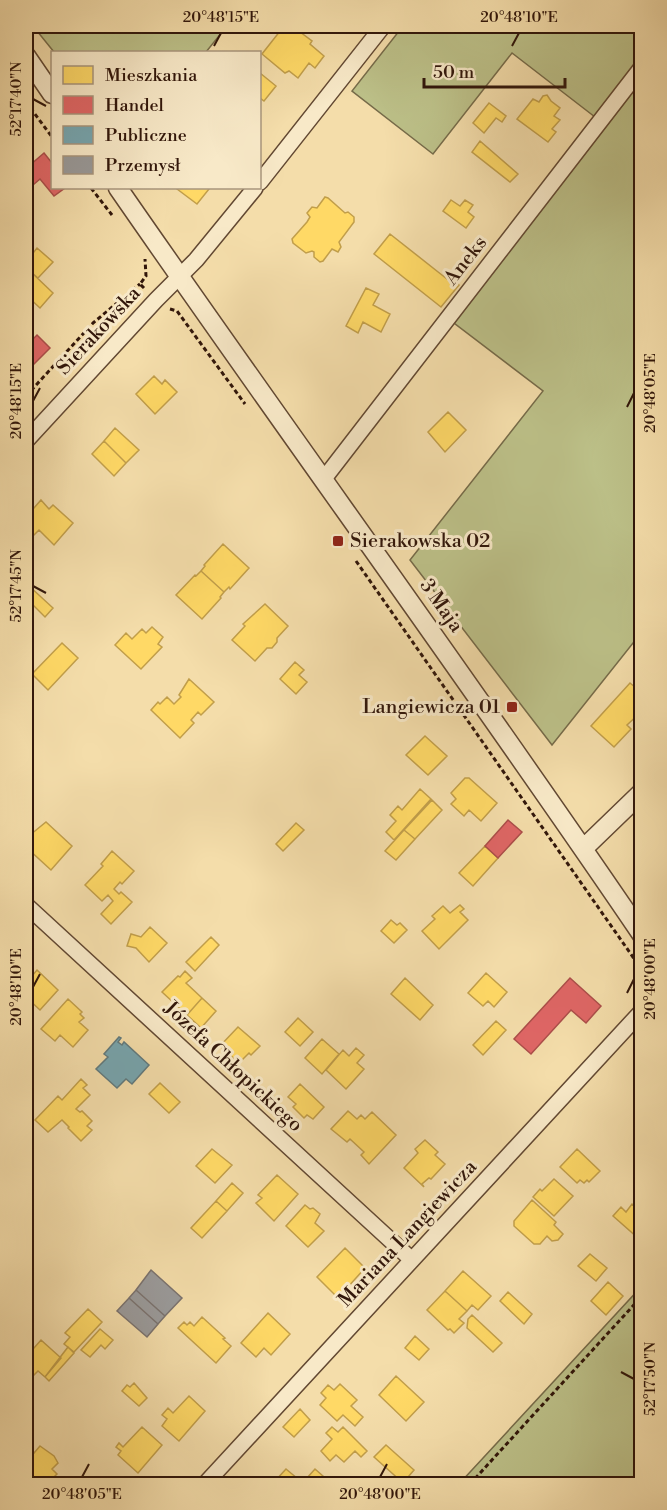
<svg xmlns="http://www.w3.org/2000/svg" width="667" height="1510" viewBox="0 0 667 1510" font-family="'Libre Bodoni',serif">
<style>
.green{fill:#bcc088;stroke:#766b49;stroke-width:1.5}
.homes{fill:#ffd966;stroke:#c19e4a;stroke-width:1.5}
.shops{fill:#e06666;stroke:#ac4e4a;stroke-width:1.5}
.public{fill:#76a5af;stroke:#617a7e;stroke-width:1.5}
.industry{fill:#999;stroke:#7a726e;stroke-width:1.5}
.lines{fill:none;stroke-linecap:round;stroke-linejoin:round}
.minor-casing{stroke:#624832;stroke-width:18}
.tertiary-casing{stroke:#624832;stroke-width:21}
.path{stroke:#31160a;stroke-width:3;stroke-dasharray:4.5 3;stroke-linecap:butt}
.minor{stroke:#f8e9c8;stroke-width:15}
.tertiary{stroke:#f8e9c8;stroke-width:18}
.ticks{fill:none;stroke:#31160a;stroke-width:2}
.poi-dot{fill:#8f2418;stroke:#f8e9c8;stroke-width:2}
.labels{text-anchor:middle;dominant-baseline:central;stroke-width:6;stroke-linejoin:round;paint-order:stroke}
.street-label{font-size:20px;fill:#31160a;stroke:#f8e9c8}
.poi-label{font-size:20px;fill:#31160a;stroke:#f8e9c8;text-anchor:start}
.neatline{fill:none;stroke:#31160a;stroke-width:2}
.ticks-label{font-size:15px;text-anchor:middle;fill:#31160a}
</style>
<rect width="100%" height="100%" fill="#f4ddaa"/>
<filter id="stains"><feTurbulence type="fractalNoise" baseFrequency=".00333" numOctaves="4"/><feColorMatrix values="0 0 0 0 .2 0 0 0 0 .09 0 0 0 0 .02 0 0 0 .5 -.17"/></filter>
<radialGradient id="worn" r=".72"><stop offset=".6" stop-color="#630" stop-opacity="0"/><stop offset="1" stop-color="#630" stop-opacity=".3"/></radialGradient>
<path class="green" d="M 33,26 L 227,26 L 206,52 L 54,52 Z
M 403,26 L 641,26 L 641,57 L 595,117 L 512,53 L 433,154 L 352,91 Z
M 641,81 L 641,633 L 552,745 L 410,560 L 543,391 L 454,323 Z
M 641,1287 L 641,1484 L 459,1484 Z"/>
<path class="homes" d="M 284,26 L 289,30 L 296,29 L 312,41 L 310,44 L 324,56 L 315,68 L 309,63 L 298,78 L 289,71 L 285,73 L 262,54 Z
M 260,73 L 276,86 L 264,101 L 260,98 Z
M 547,95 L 551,101 L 560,108 L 554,116 L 560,120 L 552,129 L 556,132 L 548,142 L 517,119 L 533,99 L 539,102 L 543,96 Z
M 489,103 L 506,116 L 502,122 L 496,118 L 484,133 L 473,123 Z
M 480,141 L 518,174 L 510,182 L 472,152 Z
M 178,188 L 207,188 L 209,189 L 197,204 L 177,189 Z
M 325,197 L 328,198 L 345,213 L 348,212 L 354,217 L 354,222 L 339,242 L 341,247 L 338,252 L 332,249 L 323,261 L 320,262 L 314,257 L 314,252 L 312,251 L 306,253 L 293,243 L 292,239 L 307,222 L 310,217 L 307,213 L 312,207 L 317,208 Z
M 451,200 L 460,206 L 465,200 L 473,205 L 468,212 L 474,217 L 466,228 L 443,211 Z
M 390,234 L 447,279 L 449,276 L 459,285 L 441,307 L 374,254 Z
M 37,248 L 53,262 L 38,278 L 31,272 L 26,277 L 26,262 Z
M 31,272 L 53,293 L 40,308 L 26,295 L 26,277 Z
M 366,288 L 379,294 L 373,305 L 390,314 L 381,332 L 363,322 L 358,333 L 346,326 Z
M 154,376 L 162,384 L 165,380 L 177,392 L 155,414 L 136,394 Z
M 448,412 L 466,430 L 445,452 L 428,432 Z
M 115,428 L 139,450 L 126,463 L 104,441 Z
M 104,441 L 126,463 L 114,476 L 92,454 Z
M 41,500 L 49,509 L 53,505 L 73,523 L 54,545 L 39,530 L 34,535 L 26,527 L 29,521 L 26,517 Z
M 223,544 L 249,568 L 230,589 L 229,587 L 224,592 L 201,571 L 205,566 L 204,565 Z
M 201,571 L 224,592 L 220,597 L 221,598 L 202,619 L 176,595 L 195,575 L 196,576 Z
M 28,585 L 53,608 L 45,617 L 26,598 L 26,588 Z
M 265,604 L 288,626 L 277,638 L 277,642 L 272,648 L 267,648 L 255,661 L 232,640 L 245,626 L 243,624 Z
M 152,627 L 163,637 L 158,644 L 162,647 L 141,669 L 115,645 L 126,633 L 132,639 L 142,629 L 146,633 Z
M 62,643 L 78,658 L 48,690 L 32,674 Z
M 295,662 L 304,670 L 299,675 L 307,682 L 296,694 L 280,679 Z
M 189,679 L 214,702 L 201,715 L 198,712 L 191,720 L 194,723 L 180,738 L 151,710 L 158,702 L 160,704 L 167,697 L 174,704 L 181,697 L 179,695 Z
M 630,683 L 642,693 L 642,711 L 627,725 L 631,729 L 614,747 L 591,726 Z
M 425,736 L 447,756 L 428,775 L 406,755 Z
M 465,778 L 469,778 L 497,803 L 481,821 L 469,810 L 464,816 L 451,804 L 456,799 L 451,793 Z
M 420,789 L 431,799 L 394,840 L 386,832 L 396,821 L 390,815 L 398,806 L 402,810 Z
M 432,800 L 442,810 L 415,839 L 404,830 Z
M 46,822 L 72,846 L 51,870 L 26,847 L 30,839 L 30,835 Z
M 296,823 L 304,830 L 283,851 L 276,844 Z
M 404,830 L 415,839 L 396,860 L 385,851 Z
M 485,846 L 498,858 L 473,886 L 459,873 Z
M 112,851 L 134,871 L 122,884 L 120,882 L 114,889 L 119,894 L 121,892 L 132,902 L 111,924 L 101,914 L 113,901 L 108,895 L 102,901 L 85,885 L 103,866 L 101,864 Z
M 460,905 L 464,909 L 460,912 L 468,920 L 439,949 L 422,931 L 435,919 L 432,916 L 443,906 L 450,913 Z
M 391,920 L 397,925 L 400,923 L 407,930 L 394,943 L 381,931 Z
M 150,927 L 167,943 L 149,962 L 136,948 L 127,946 L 131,934 L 141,937 Z
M 211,937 L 219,945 L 195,971 L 186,962 Z
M 37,970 L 58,990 L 40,1010 L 26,997 L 26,983 Z
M 185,971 L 192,978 L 186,983 L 202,998 L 187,1015 L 162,992 L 178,976 L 180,977 Z
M 486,973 L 507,992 L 494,1007 L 488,1001 L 483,1006 L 468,993 Z
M 405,978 L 433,1005 L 420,1020 L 391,994 Z
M 202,998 L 216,1011 L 201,1028 L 187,1015 Z
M 68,999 L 82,1012 L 80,1014 L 84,1018 L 79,1022 L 88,1030 L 73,1047 L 60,1035 L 55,1041 L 41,1029 Z
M 298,1018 L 313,1032 L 300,1046 L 285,1032 Z
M 496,1021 L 506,1030 L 483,1055 L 473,1045 Z
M 238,1027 L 260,1046 L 251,1055 L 249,1053 L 239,1063 L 220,1046 Z
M 322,1039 L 339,1054 L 322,1074 L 305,1058 Z
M 356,1048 L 364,1055 L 357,1063 L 364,1069 L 346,1089 L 326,1070 L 343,1050 L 349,1056 Z
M 81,1079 L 87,1085 L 83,1088 L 90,1095 L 76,1109 L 80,1112 L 82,1111 L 92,1121 L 87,1126 L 92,1130 L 81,1141 L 68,1128 L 69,1127 L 62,1120 L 48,1132 L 35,1120 L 58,1096 L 62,1100 Z
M 160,1083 L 180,1102 L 169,1113 L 149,1094 Z
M 300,1084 L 324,1107 L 313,1119 L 307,1115 L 304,1118 L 293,1107 L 296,1104 L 288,1097 Z
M 348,1111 L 357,1119 L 361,1115 L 365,1119 L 372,1112 L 396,1135 L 369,1164 L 361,1155 L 364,1152 L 350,1139 L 347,1142 L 331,1129 Z
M 425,1140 L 438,1152 L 435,1155 L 445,1164 L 431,1179 L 429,1178 L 422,1184 L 424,1187 L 404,1168 L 418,1153 L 415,1149 Z
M 212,1149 L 232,1165 L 215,1183 L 196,1166 Z
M 577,1149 L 600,1171 L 589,1182 L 587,1180 L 584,1183 L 580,1180 L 577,1183 L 560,1167 Z
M 277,1175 L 298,1194 L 274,1221 L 256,1203 L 262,1198 L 258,1195 Z
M 554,1179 L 573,1196 L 554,1216 L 533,1197 L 540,1189 L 542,1191 Z
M 232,1183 L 243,1193 L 227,1211 L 216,1201 Z
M 532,1200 L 556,1222 L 554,1225 L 563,1234 L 558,1240 L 552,1241 L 547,1236 L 540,1244 L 534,1244 L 514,1226 L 514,1221 Z
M 216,1201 L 227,1211 L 202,1238 L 191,1228 Z
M 632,1204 L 642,1213 L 642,1235 L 638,1238 L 613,1216 L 621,1207 L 626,1212 Z
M 305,1205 L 310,1209 L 313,1208 L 320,1214 L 315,1223 L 324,1231 L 308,1247 L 286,1226 Z
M 345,1248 L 365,1268 L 338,1298 L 317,1277 Z
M 590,1254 L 607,1268 L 596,1281 L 578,1266 Z
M 463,1271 L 491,1296 L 478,1310 L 472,1305 L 467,1311 L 445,1291 Z
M 608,1282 L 623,1296 L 606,1315 L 591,1301 Z
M 445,1291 L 467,1311 L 459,1319 L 464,1323 L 454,1333 L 450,1329 L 448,1330 L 427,1310 Z
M 508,1292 L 532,1314 L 524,1324 L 500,1301 Z
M 88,1309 L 102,1322 L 74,1352 L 64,1344 L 70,1337 L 65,1333 Z
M 268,1313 L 290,1334 L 271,1355 L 264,1348 L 256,1357 L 241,1343 Z
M 472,1315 L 502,1343 L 493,1352 L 467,1328 L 468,1319 Z
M 202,1317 L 225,1338 L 223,1339 L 231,1346 L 216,1363 L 178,1328 L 184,1322 L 187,1325 L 190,1322 L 194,1326 Z
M 100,1329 L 113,1340 L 105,1349 L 101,1345 L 90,1357 L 81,1350 Z
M 415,1336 L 429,1349 L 419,1360 L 405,1348 Z
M 41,1340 L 61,1358 L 45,1377 L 38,1371 L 33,1376 L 27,1371 L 31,1365 L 26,1360 L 26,1357 Z
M 68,1347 L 74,1353 L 49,1381 L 45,1377 Z
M 396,1376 L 424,1402 L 406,1421 L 379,1395 Z
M 134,1383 L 147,1398 L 139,1406 L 122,1391 L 127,1385 L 130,1387 Z
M 340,1384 L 357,1400 L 351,1406 L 363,1417 L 355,1426 L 343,1415 L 337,1421 L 320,1405 L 326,1398 L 321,1393 L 328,1385 L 334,1390 Z
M 189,1396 L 205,1411 L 179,1441 L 162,1426 L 167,1419 L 162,1415 L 168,1408 L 173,1413 Z
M 300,1409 L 310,1420 L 294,1437 L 283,1427 Z
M 142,1427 L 162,1445 L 138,1473 L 118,1455 L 121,1451 L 116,1447 L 119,1443 L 123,1447 Z
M 332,1427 L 338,1432 L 343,1427 L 367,1451 L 361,1457 L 355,1451 L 344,1462 L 336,1455 L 330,1461 L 321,1451 L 332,1439 L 326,1433 Z
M 386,1445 L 414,1470 L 403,1483 L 374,1457 Z
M 40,1446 L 54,1456 L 58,1463 L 52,1469 L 57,1474 L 54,1477 L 55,1482 L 52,1484 L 36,1484 L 26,1475 L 26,1452 L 27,1453 L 31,1449 L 34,1453 Z
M 286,1469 L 304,1484 L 281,1484 L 276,1480 Z
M 315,1469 L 332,1484 L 314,1484 L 307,1478 Z"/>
<path class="shops" d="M 44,153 L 52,163 L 52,188 L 65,188 L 54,196 L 40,179 L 33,185 L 26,176 L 26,172 L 30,168 L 29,166 Z
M 37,335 L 50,348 L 26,372 L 26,346 Z
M 508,820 L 522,832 L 498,858 L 485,846 Z
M 570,978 L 601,1006 L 586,1023 L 571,1010 L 531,1054 L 514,1039 Z"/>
<path class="public" d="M 119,1037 L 121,1038 L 118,1042 L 122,1045 L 124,1042 L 149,1065 L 132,1084 L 126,1079 L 117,1088 L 96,1069 L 108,1057 L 104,1054 Z"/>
<path class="industry" d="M 151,1270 L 182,1298 L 165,1316 L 136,1290 Z
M 136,1290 L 165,1316 L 158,1324 L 129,1298 Z
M 129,1298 L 158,1324 L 147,1337 L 117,1311 Z"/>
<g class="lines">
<g class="minor-casing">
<path id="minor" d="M 260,182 L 383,26
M 26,441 L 156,300 L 196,260 L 255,188
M 323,480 L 642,67
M 26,905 L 412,1260
M 205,1484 L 642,1011"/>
</g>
<g class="tertiary-casing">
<path id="tertiary" d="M 26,56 L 52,94
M 118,188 C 291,438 471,683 642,935
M 583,849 L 642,792"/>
</g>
<path class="path" d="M 26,102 L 52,137
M 91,188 L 112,215
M 144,288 L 140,284 L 146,276 L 145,259
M 170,309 L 177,311 L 245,404
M 26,396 L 93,323 L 140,284
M 356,561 L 642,970
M 470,1484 L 642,1296"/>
<use href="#minor" class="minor"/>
<use href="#tertiary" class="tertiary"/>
</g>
<path class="ticks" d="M 214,46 L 221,33M 512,46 L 519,33M 33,99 L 46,106M 33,401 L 40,388M 627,407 L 634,393M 33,586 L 46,593M 33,987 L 40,974M 627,993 L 634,979M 621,1372 L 634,1379M 82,1477 L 89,1464M 380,1477 L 387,1464"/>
<g class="poi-dot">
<rect x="332" y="535" width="12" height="12" rx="3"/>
<rect x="506" y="701" width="12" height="12" rx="3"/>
</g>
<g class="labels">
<g class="street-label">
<text transform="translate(466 261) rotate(-52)">Aneks</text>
<text transform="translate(99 331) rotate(-47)">Sierakowska</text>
<text transform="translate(441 606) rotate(55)">3 Maja</text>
<text transform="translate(233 1067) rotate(43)">Józefa Chłopickiego</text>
<text transform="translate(408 1234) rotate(-47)">Mariana Langiewicza</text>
</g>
<g class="poi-label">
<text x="350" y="541">Sierakowska 02</text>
<text x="500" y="707" text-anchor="end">Langiewicza 01</text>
</g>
</g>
<rect width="667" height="1510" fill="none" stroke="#f4ddaa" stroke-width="66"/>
<rect x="51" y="51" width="210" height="138" fill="#f8e9c8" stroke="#a8957c" stroke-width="1.5"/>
<rect x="63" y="66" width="30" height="18" fill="#ffd966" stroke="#a8957c" stroke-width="1.5"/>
<text x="105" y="81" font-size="18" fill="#31160a">Mieszkania</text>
<rect x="63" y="96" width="30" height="18" fill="#e06666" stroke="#a8957c" stroke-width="1.5"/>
<text x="105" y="111" font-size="18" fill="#31160a">Handel</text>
<rect x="63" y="126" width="30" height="18" fill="#76a5af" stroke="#a8957c" stroke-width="1.5"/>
<text x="105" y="141" font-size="18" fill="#31160a">Publiczne</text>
<rect x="63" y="156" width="30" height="18" fill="#999999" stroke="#a8957c" stroke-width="1.5"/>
<text x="105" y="171" font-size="18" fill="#31160a">Przemysł</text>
<path d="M424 78v9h141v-9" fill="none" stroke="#31160a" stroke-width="3"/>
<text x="433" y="78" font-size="18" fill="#31160a" stroke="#f8e9c8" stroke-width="4.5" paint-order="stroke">50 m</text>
<rect x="33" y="33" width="601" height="1444" class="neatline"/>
<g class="ticks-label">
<text x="221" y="22">20°48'15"E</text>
<text x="519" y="22">20°48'10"E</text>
<text transform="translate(16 99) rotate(-90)" y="5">52°17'40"N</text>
<text transform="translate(650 393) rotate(-90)" y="5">20°48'05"E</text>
<text transform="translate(16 401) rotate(-90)" y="5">20°48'15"E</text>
<text transform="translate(16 586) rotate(-90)" y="5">52°17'45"N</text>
<text transform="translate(650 979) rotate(-90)" y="5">20°48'00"E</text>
<text transform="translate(16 987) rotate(-90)" y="5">20°48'10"E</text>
<text transform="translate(650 1379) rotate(-90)" y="5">52°17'50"N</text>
<text x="82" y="1499">20°48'05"E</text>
<text x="380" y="1499">20°48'00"E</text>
</g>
<rect width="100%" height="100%" filter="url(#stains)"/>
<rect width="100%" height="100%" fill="url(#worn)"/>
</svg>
